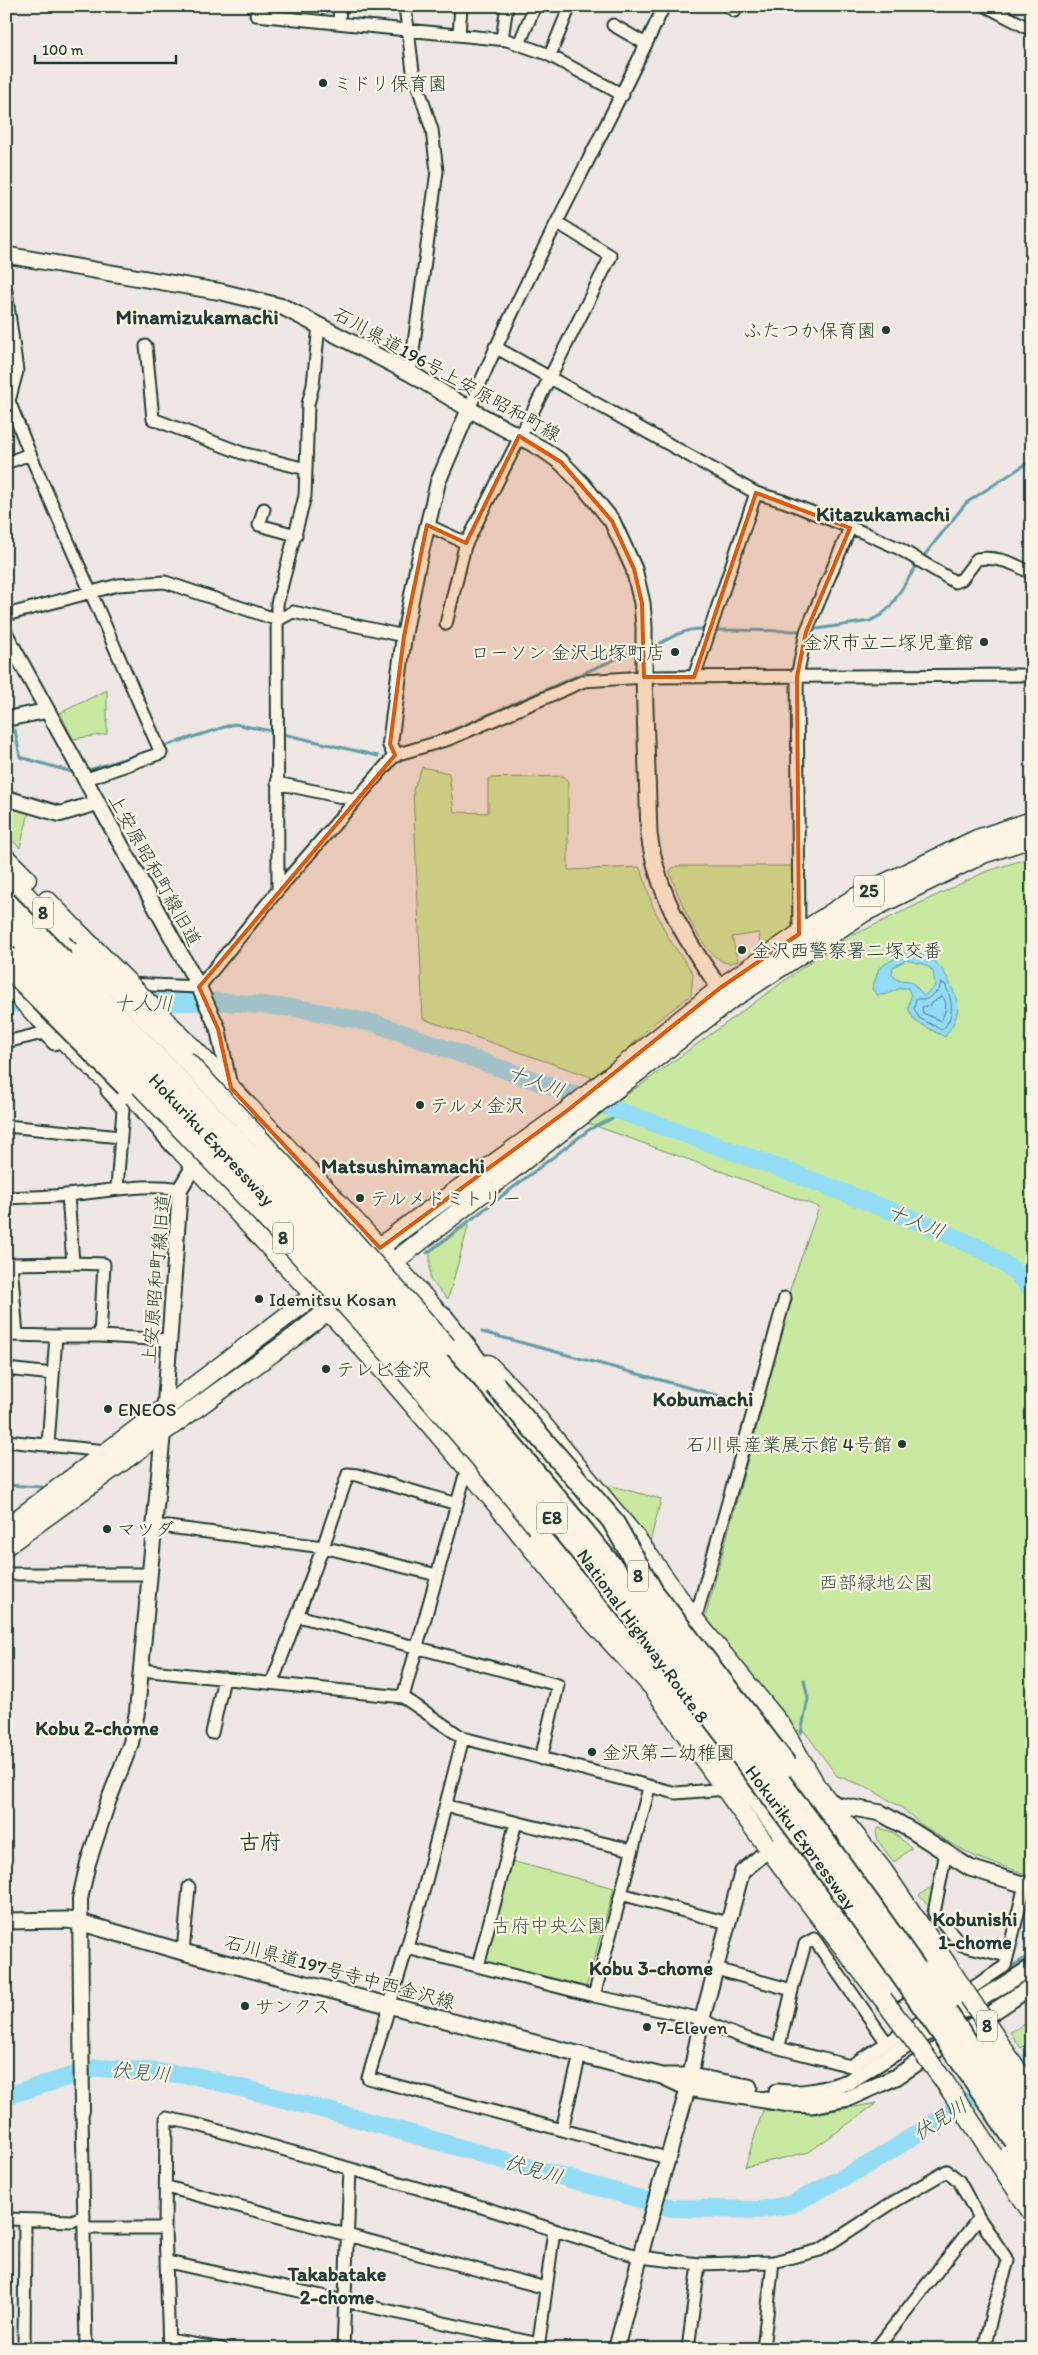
<svg xmlns="http://www.w3.org/2000/svg" width="1038" height="2355" viewBox="0 0 1038 2355" font-family="Itim,'Klee One',sans-serif">
<style>
.green{fill:#c9e9a1;stroke:#74936a}
.water{fill:#94ddf6;stroke:#659da8;fill-rule:evenodd}
.lines{fill:none;stroke-linecap:round;stroke-linejoin:round}
.shore{stroke:#4e7d82;stroke-width:1}
.stream{stroke:#659da8;stroke-width:3}
.river{stroke:#94ddf6;stroke-width:18}
.minor-casing{stroke:#1f3d34;stroke-width:15}
.tertiary-casing{stroke:#1f3d34;stroke-width:18}
.secondary-casing{stroke:#1f3d34;stroke-width:19}
.primary-casing{stroke:#1f3d34;stroke-width:21}
.trunk-casing{stroke:#1f3d34;stroke-width:21}
.motorway-casing{stroke:#1f3d34;stroke-width:24}
.minor{stroke:#fcf5e5;stroke-width:11}
.tertiary{stroke:#fcf5e5;stroke-width:14}
.secondary{stroke:#fcf5e5;stroke-width:15}
.primary{stroke:#fcf5e5;stroke-width:18}
.trunk{stroke:#fcf5e5;stroke-width:18}
.motorway{stroke:#fcf5e5;stroke-width:20}
.trunk-bridge-casing{stroke:#1f3d34;stroke-width:21;stroke-linecap:butt}
.motorway-bridge-casing{stroke:#1f3d34;stroke-width:24;stroke-linecap:butt}
.trunk-bridge{stroke:#fcf5e5;stroke-width:18}
.motorway-bridge{stroke:#fcf5e5;stroke-width:20}
.marked{fill:#de580e;fill-opacity:0.2;stroke:#de580e;stroke-width:4;stroke-linejoin:round}
.poi-dot{fill:#1f3d34;stroke:#fcf5e5;stroke-width:2}
.labels{text-anchor:middle;dominant-baseline:central;stroke-width:4.5;stroke-linejoin:round;paint-order:stroke}
.shield{fill:#fcf5e5;stroke:#617469;stroke-width:1}
.shield-label{font-size:18px;font-weight:bold;fill:#1f3d34}
.poi-label{font-size:19px;fill:#1f3d34;stroke:#fcf5e5;text-anchor:start}
.street-label{font-size:19px;fill:#1f3d34;stroke:#fcf5e5}
.park-label{font-size:19px;fill:#415f4a;stroke:#fcf5e5}
.water-label{font-size:20px;font-style:italic;fill:#365d5b;stroke:#fcf5e5}
.neighbourhood-label{font-size:20px;font-weight:bold;fill:#1f3d34;stroke:#fcf5e5}
.quarter-label{font-size:21px;font-weight:bold;fill:#1f3d34;stroke:#fcf5e5}
</style>
<rect width="100%" height="100%" fill="#eee7e4"/>
<filter id="ink" filterUnits="userSpaceOnUse"><feTurbulence type="fractalNoise" baseFrequency=".02" numOctaves="2"/><feDisplacementMap in="SourceGraphic" scale="10" xChannelSelector="R" yChannelSelector="G"/><feConvolveMatrix kernelMatrix="1 2 1 2 8 2 1 2 1" color-interpolation-filters="sRGB"/></filter>
<g filter="url(#ink)">
<path class="green" d="M 107,690 L 107,734 L 73,739 L 60,713 Z
M 422,767 L 449,773 L 454,812 L 488,813 L 488,778 L 564,776 L 568,782 L 568,870 L 639,867 L 642,872 L 653,907 L 669,939 L 693,973 L 691,995 L 653,1024 L 617,1060 L 594,1078 L 423,1019 L 413,790 Z
M 6,806 L 29,812 L 20,848 L 6,834 Z
M 1032,857 L 1032,1876 L 976,1857 L 947,1841 L 922,1825 L 902,1808 L 867,1787 L 837,1776 L 805,1732 L 796,1730 L 705,1618 L 791,1300 L 787,1298 L 819,1207 L 585,1122 L 638,1087 L 835,944 L 985,872 Z
M 677,866 L 792,866 L 793,930 L 760,949 L 759,933 L 732,937 L 738,961 C 734,962 730,964 727,963 C 702,958 677,894 670,872 L 671,869 Z
M 469,1224 L 448,1299 L 430,1280 L 430,1252 Z
M 604,1484 L 661,1499 L 650,1542 Z
M 879,1828 L 892,1832 L 912,1848 L 894,1862 L 878,1841 L 876,1832 Z
M 511,1861 L 614,1888 L 586,1987 L 486,1962 Z
M 935,1885 L 929,1907 L 919,1895 Z
M 1032,2021 L 1032,2041 L 1021,2048 L 1010,2032 Z
M 877,2103 L 809,2152 L 745,2167 L 763,2110 L 815,2114 Z"/>
<path class="water" d="M 905,952 C 933,953 942,965 953,990 C 956,996 959,1006 957,1013 C 956,1021 949,1030 945,1037 L 915,1021 L 908,1008 L 911,996 L 908,988 C 893,987 892,996 877,995 L 872,989 L 879,968 ZM 906,960 L 924,964 L 933,971 L 935,986 L 924,996 L 911,981 L 898,980 L 892,975 L 893,967 Z"/>
<g class="lines">
<path class="shore" d="M 941,983 L 945,984 C 952,1000 956,1016 942,1030 L 919,1018 L 914,1008 L 916,999 L 927,999 L 939,990 Z
M 942,996 C 949,1003 945,1013 941,1021 L 923,1013 L 922,1007 L 930,1005 Z"/>
<path class="stream" d="M 714,630 L 804,631
M 810,630 L 870,621 L 881,615 L 890,607 L 919,562 L 966,503 L 1032,460
M 659,644 C 673,636 687,628 703,629
M 15,730 L 20,757 L 72,772
M 283,734 L 378,756
M 437,737 L 632,652
M 89,770 L 234,724 L 272,731
M 427,1253 L 590,1129 L 626,1112
M 482,1332 L 746,1403
M 195,1396 L 292,1326
M 6,1485 L 42,1487
M 801,1733 L 808,1699 L 804,1680
M 1009,1968 L 1032,1954"/>
<path class="river" d="M 137,1002 L 225,1002 L 262,1005 L 303,1009 L 377,1024 L 790,1172 L 930,1226 L 983,1250 L 1013,1270 L 1032,1290
M 6,1004 L 36,1002
M 6,2096 L 97,2068 L 137,2070 L 196,2076 L 359,2119 L 672,2208 L 760,2210 L 792,2204 L 871,2163 L 1032,2060"/>
<g class="minor-casing">
<path id="minor" d="M 405,6 L 413,71 L 432,130 L 437,171 L 410,373
M 727,6 L 735,11
M 986,6 L 1032,30
M 256,15 L 507,40 L 547,54 L 623,95
M 339,23 L 340,6
M 613,25 L 646,44
M 459,35 L 461,6
M 502,39 L 507,6
M 519,44 L 535,6
M 550,55 L 570,6
M 6,291 L 17,371 L 9,401 L 30,454 L 161,753 L 84,780
M 146,346 L 153,419 L 242,453 L 306,469 L 308,404 L 313,385 L 319,325
M 495,347 L 756,493 L 783,501 L 867,534 L 900,549 L 955,582 L 962,579 L 977,559 C 997,556 1015,563 1032,574
M 469,409 C 527,271 601,142 664,6
M 6,463 L 30,454
M 264,509 L 259,525 L 296,535
M 427,525 L 466,543
M 6,615 L 118,585 L 165,582 L 278,620 L 293,612 L 404,636
M 446,624 L 465,546 L 611,256 L 558,223
M 694,677 L 756,493
M 277,783 L 356,800
M 278,890 L 277,604 L 305,496 L 306,469
M 799,934 L 797,677 L 806,632 L 850,528
M 128,984 L 199,987 L 278,890 L 395,755 L 449,739 L 584,681 L 644,677 L 1032,675
M 6,1042 L 43,1033 L 54,1044
M 107,1091 L 123,1109 L 117,1188
M 6,1126 L 121,1137
M 6,1198 C 29,1197 53,1197 76,1194 C 112,1191 145,1183 180,1189
M 6,1335 L 56,1336
M 17,1335 L 11,1264 L 73,1263
M 100,1336 L 169,1340
M 6,1369 L 53,1374
M 6,1441 L 106,1451
M 48,1445 L 56,1336 L 100,1336 L 104,1264 L 73,1263 L 68,1195
M 153,1525 L 323,1547 L 437,1575
M 6,1574 L 148,1574
M 298,1616 L 558,1685 L 541,1759
M 695,1620 L 785,1298
M 141,1670 L 403,1697 L 463,1738 L 421,1900 L 368,2078 L 667,2158
M 272,1683 L 323,1547 L 348,1474 L 357,1475 L 457,1504
M 403,1697 L 467,1468
M 212,1733 L 224,1678
M 463,1738 L 676,1793 L 727,1789
M 447,1806 L 632,1850
M 946,1852 L 934,1913 L 962,1945 L 1007,1956
M 621,1894 L 728,1923
M 407,1948 L 594,1996 L 702,2019 C 739,2042 807,2054 850,2066 L 934,2013
M 183,1952 L 189,1887
M 478,1966 L 516,1822
M 716,1969 L 792,1990 L 779,2046
M 792,1990 L 805,1944 L 814,1939 L 887,2043
M 594,1996 L 649,1788
M 960,1996 L 1005,1966 L 1025,1885
M 82,2111 L 86,2349
M 562,2129 L 580,2055
M 167,2187 L 546,2288
M 6,2219 L 72,2221 L 84,2216
M 84,2228 L 165,2228
M 168,2262 L 539,2344
M 169,2340 L 222,2349
M 24,2349 L 25,2220
M 169,2349 L 165,2228 L 166,2118 L 195,2124 L 469,2203 L 640,2257 L 699,2264 L 773,2262 L 820,2250 L 892,2203 L 947,2171 L 959,2181 L 979,2218 L 1008,2261 L 992,2314 L 984,2349
M 343,2349 L 350,2169
M 538,2349 L 554,2230
M 688,2349 L 699,2264
M 763,2349 L 773,2262
M 876,2349 L 979,2218"/>
</g>
<g class="tertiary-casing">
<path id="tertiary" d="M 6,635 L 199,987 L 218,1029 L 230,1089
M 6,719 L 46,711
M 395,755 L 390,744 L 404,636 L 417,569 L 438,482 L 469,409
M 6,798 L 60,814 L 97,803
M 82,2111 L 80,1899 L 88,1863 L 108,1802 L 131,1743 L 137,1712 L 163,1432 L 180,1189 L 198,1159
M 616,2349 L 645,2238 L 688,2088 L 700,2027 L 742,1872 L 768,1850"/>
</g>
<g class="secondary-casing">
<path id="secondary" d="M 6,255 L 222,292 L 283,307 L 410,373 L 469,409 L 544,450 L 561,462 L 582,484 L 612,521 L 634,569 L 642,603 L 644,626 L 644,677 L 649,834 C 658,899 689,946 727,998
M 831,1804 L 881,1813 L 914,1832 L 970,1868 L 1032,1887
M 6,1921 L 68,1920 L 79,1922 L 183,1952 L 662,2076 L 688,2088 L 790,2104 L 812,2105 L 849,2098 L 896,2077 L 1032,1986
M 666,2076 L 690,2076 L 749,2087
M 777,2092 C 802,2096 824,2090 848,2082 L 1032,1967"/>
</g>
<g class="primary-casing">
<path id="primary" d="M 369,1256 L 403,1229 L 568,1110 L 720,988 L 799,934 L 856,897 L 977,839 L 1032,821
M 382,1271 L 729,1001 L 865,912 L 983,854 L 1032,838
M 6,1528 L 325,1287
M 6,1546 L 293,1338 L 339,1302"/>
</g>
<g class="trunk-casing">
<path id="trunk" d="M 6,858 L 27,879
M 6,874 L 80,952
M 47,900 L 76,930
M 6,948 L 17,958
M 6,983 L 36,1015 L 122,1095
M 189,1044 C 253,1110 316,1178 378,1246 C 403,1273 426,1300 452,1327
M 167,1136 L 388,1376 L 467,1468 L 586,1615 L 656,1691
M 447,1346 L 628,1562
M 488,1364 L 521,1398 L 637,1539 L 695,1620 L 781,1725 L 813,1780
M 537,1528 L 592,1598
M 649,1682 C 724,1790 802,1895 883,1999
M 806,1773 L 882,1869 L 944,1960"/>
</g>
<g class="motorway-casing">
<path id="motorway" d="M 126,1086 L 176,1145
M 443,1318 L 495,1385
M 584,1587 L 620,1627 L 784,1835 L 807,1870 L 895,1991
M 787,1766 L 833,1826
M 831,1804 L 870,1875 L 933,1968
M 768,1850 C 781,1847 789,1853 798,1862"/>
</g>
<use href="#minor" class="minor"/>
<use href="#tertiary" class="tertiary"/>
<use href="#secondary" class="secondary"/>
<use href="#primary" class="primary"/>
<use href="#trunk" class="trunk"/>
<use href="#motorway" class="motorway"/>
<g class="trunk-bridge-casing">
<path id="trunk-bridge" d="M 76,930 L 189,1044
M 80,952 C 207,1079 329,1211 447,1346
M 17,958 C 195,1144 376,1328 537,1528
M 944,1960 L 1032,2092
M 883,1999 L 944,2081 L 1032,2213"/>
</g>
<g class="motorway-bridge-casing">
<g id="motorway-bridge">
<path d="M 6,902 C 202,1102 396,1304 575,1521 C 738,1718 890,1925 1032,2138"/>
<path id="s1" d="M 6,924 C 195,1118 380,1314 555,1521 C 726,1726 884,1944 1032,2166"/>
<path d="M 6,965 L 126,1086"/>
<path d="M 495,1385 L 612,1520 L 653,1592 L 787,1766"/>
<path d="M 933,1968 L 953,1997"/>
<path d="M 986,2045 L 1032,2112"/>
<path d="M 1009,2156 L 1032,2190"/>
</g>
</g>
<use href="#trunk-bridge" class="trunk-bridge"/>
<use href="#motorway-bridge" class="motorway-bridge"/>
</g>
</g>
<path class="marked" d="M 519,436 L 561,462 L 612,521 L 634,569 L 642,603 L 644,677 L 694,677 L 756,493 L 850,528 L 806,632 L 797,677 L 799,934 L 720,988 L 568,1110 L 380,1248 L 231,1088 L 218,1029 L 199,987 L 395,755 L 390,744 L 404,636 L 427,525 L 466,543 Z"/>
<g class="poi-dot">
<circle cx="323" cy="83" r="5"/>
<circle cx="886" cy="330" r="5"/>
<circle cx="984" cy="642" r="5"/>
<circle cx="675" cy="652" r="5"/>
<circle cx="742" cy="950" r="5"/>
<circle cx="420" cy="1105" r="5"/>
<circle cx="360" cy="1198" r="5"/>
<circle cx="259" cy="1299" r="5"/>
<circle cx="326" cy="1369" r="5"/>
<circle cx="108" cy="1409" r="5"/>
<circle cx="902" cy="1444" r="5"/>
<circle cx="107" cy="1529" r="5"/>
<circle cx="592" cy="1752" r="5"/>
<circle cx="245" cy="2006" r="5"/>
<circle cx="647" cy="2027" r="5"/>
</g>
<g class="labels">
<g class="shield">
<rect x="854" y="875.5" width="30" height="31" rx="4"/>
<rect x="33" y="897.5" width="20" height="31" rx="4"/>
<rect x="273" y="1222.5" width="20" height="31" rx="4"/>
<rect x="537" y="1502.5" width="30" height="31" rx="4"/>
<rect x="628" y="1560.5" width="20" height="31" rx="4"/>
<rect x="977" y="2010.5" width="20" height="31" rx="4"/>
</g>
<g class="shield-label">
<text x="869" y="891">25</text>
<text x="43" y="913">8</text>
<text x="283" y="1238">8</text>
<text x="552" y="1518">E8</text>
<text x="638" y="1576">8</text>
<text x="987" y="2026">8</text>
</g>
<g class="poi-label">
<text x="333" y="83">ミドリ保育園</text>
<text x="876" y="330" text-anchor="end">ふたつか保育園</text>
<text x="974" y="642" text-anchor="end">金沢市立二塚児童館</text>
<text x="665" y="652" text-anchor="end">ローソン 金沢北塚町店</text>
<text x="752" y="950">金沢西警察署二塚交番</text>
<text x="430" y="1105">テルメ金沢</text>
<text x="370" y="1198">テルメドミトリー</text>
<text x="269" y="1299">Idemitsu Kosan</text>
<text x="336" y="1369">テレビ金沢</text>
<text x="118" y="1409">ENEOS</text>
<text x="892" y="1444" text-anchor="end">石川県産業展示館 4号館</text>
<text x="117" y="1529">マツダ</text>
<text x="602" y="1752">金沢第二幼稚園</text>
<text x="255" y="2006">サンクス</text>
<text x="657" y="2027">7-Eleven</text>
</g>
<g class="street-label">
<text transform="translate(447 374) rotate(29)">石川県道196号上安原昭和町線</text>
<text transform="translate(155 870) rotate(61)">上安原昭和町線旧道</text>
<text stroke="none"><textPath href="#s1" startOffset="298">Hokuriku Expressway</textPath></text>
<text transform="translate(156 1279) rotate(-85)">上安原昭和町線旧道</text>
<text transform="translate(643 1636) rotate(54)">National Highway Route 8</text>
<text stroke="none"><textPath href="#s1" startOffset="1212">Hokuriku Expressway</textPath></text>
<text transform="translate(340 1972) rotate(15)">石川県道197号寺中西金沢線</text>
</g>
<g class="park-label">
<text x="876" y="1582">西部緑地公園</text>
<text x="549" y="1925">古府中央公園</text>
</g>
<g class="water-label">
<text x="143" y="1003">十人川</text>
<text transform="translate(536 1081) rotate(20)">十人川</text>
<text transform="translate(916 1221) rotate(22)">十人川</text>
<text transform="translate(141 2072) rotate(5)">伏見川</text>
<text transform="translate(940 2119) rotate(-33)">伏見川</text>
<text transform="translate(534 2169) rotate(16)">伏見川</text>
</g>
<g class="neighbourhood-label">
<text x="97" y="1728">Kobu 2-chome</text>
<text x="975" y="1919">Kobunishi<tspan x="975" dy="23">1-chome</tspan></text>
<text x="651" y="1968">Kobu 3-chome</text>
<text x="337" y="2274">Takabatake<tspan x="337" dy="23">2-chome</tspan></text>
</g>
<g class="quarter-label">
<text x="197" y="316">Minamizukamachi</text>
<text x="883" y="513">Kitazukamachi</text>
<text x="403" y="1165">Matsushimamachi</text>
<text x="703" y="1398">Kobumachi</text>
<text x="260" y="1841">古府</text>
</g>
</g>
<rect width="1038" height="2355" fill="none" stroke="#fcf5e5" stroke-width="25"/>
<rect x="12" y="12" width="1013" height="2330" fill="none" stroke="#1f3d34" stroke-width="2" filter="url(#ink)"/>
<path d="M35 55v8h141v-8" fill="none" stroke="#1f3d34" stroke-width="2.5"/>
<text x="42" y="55" font-size="15" fill="#1f3d34" stroke="#fcf5e5" stroke-width="4" paint-order="stroke">100 m</text>
</svg>
